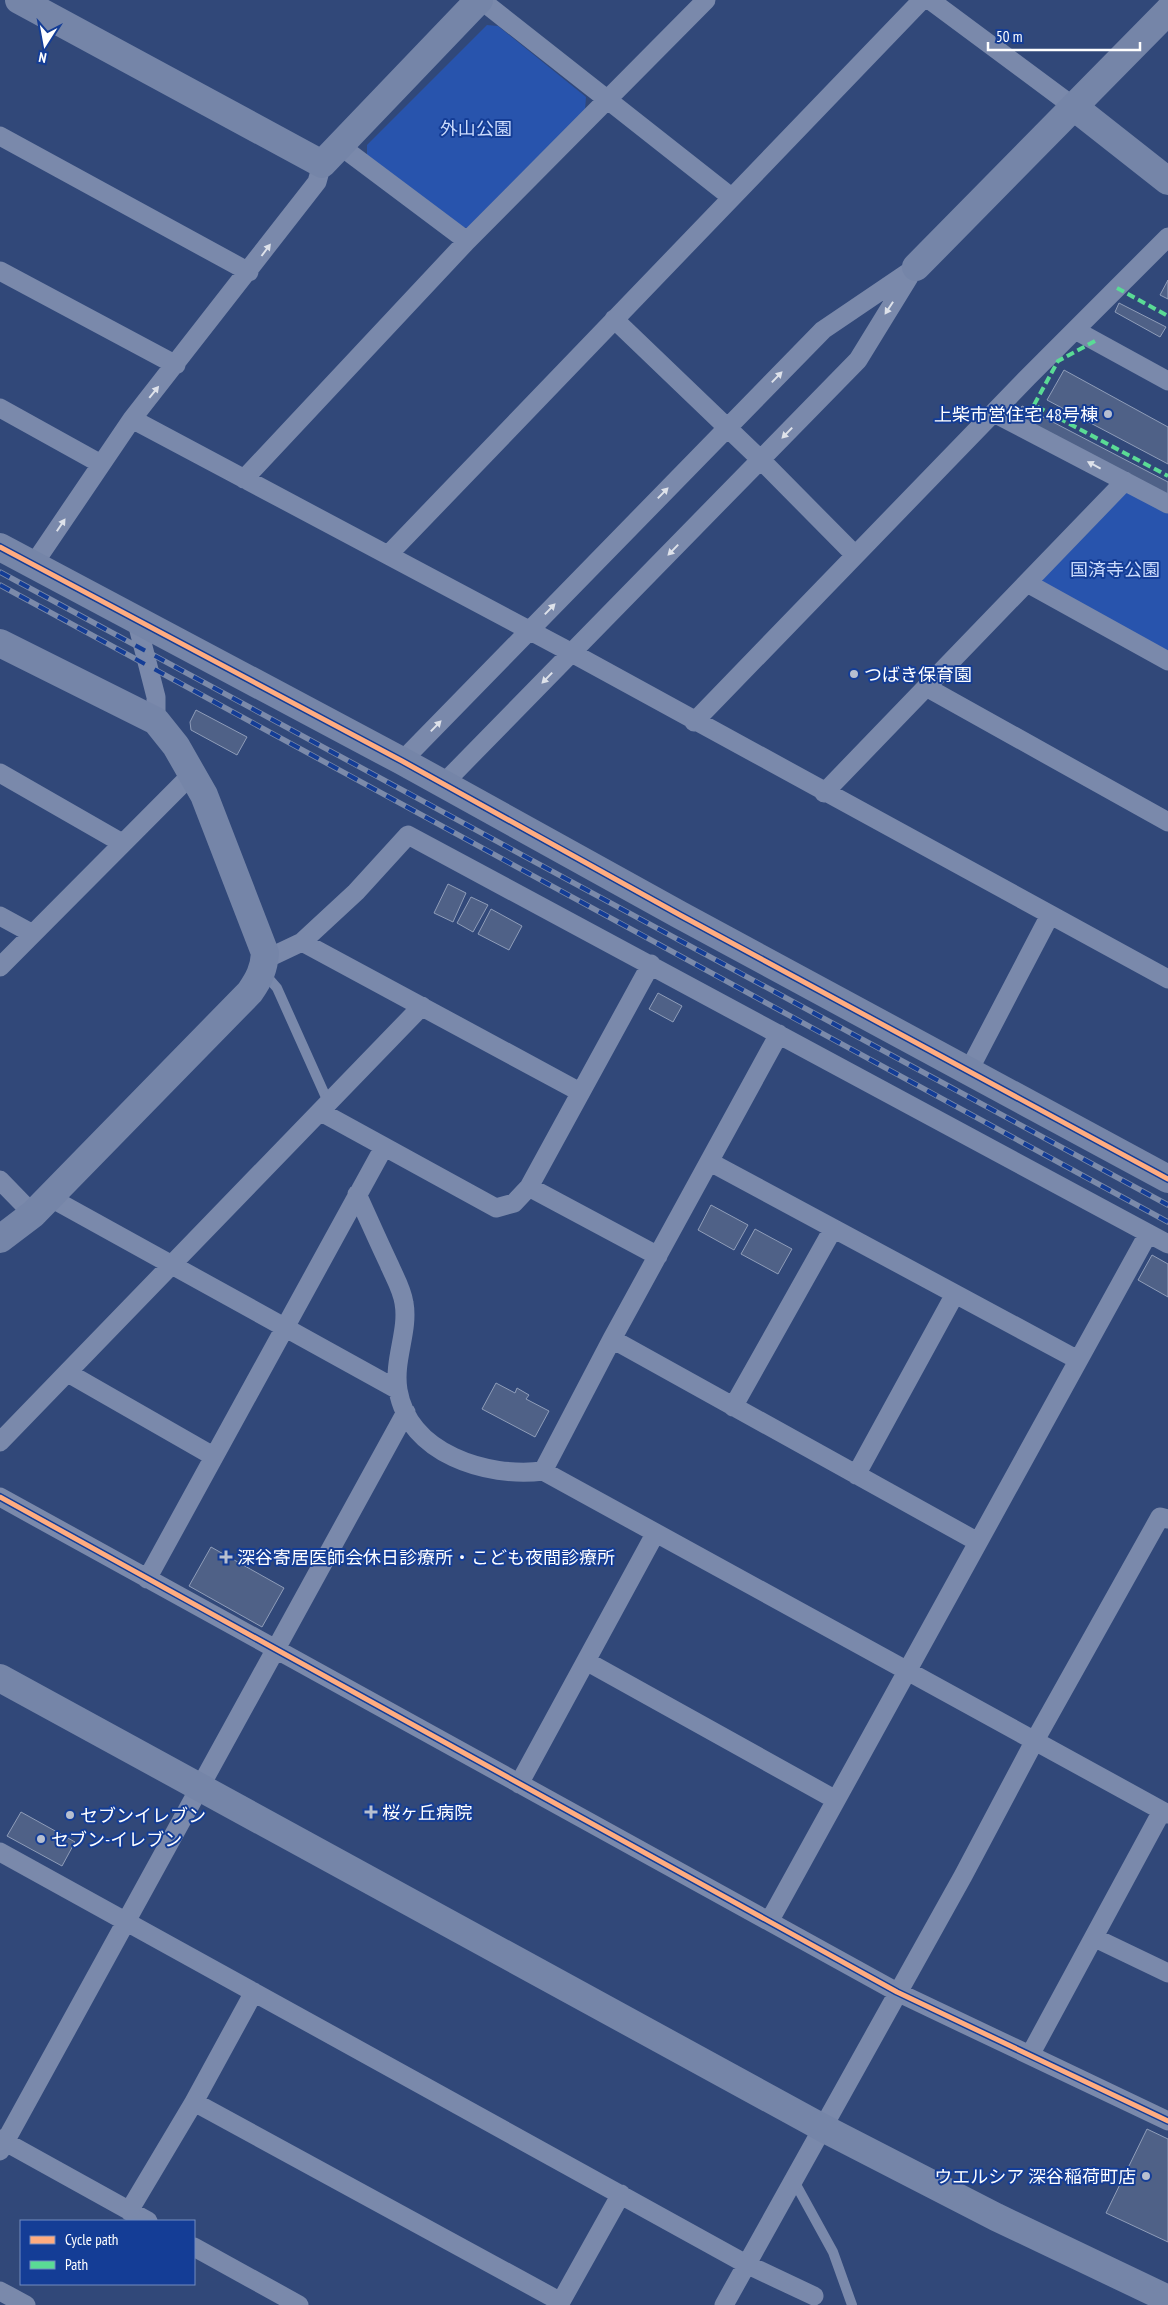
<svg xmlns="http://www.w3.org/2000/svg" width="1168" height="2305" viewBox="0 0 1168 2305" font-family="'PT Sans Narrow','Noto Sans JP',sans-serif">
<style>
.green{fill:#2854ad}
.building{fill:#4f6187;stroke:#8f9db9}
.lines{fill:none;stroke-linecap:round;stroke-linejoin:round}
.lane{stroke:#7a89ab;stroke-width:10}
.street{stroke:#7a89ab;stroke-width:19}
.secondary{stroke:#7585a8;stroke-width:28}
.rail-casing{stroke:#7b8aaa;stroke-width:5.5}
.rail{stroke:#143d96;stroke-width:4;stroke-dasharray:11;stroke-linecap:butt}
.quiet{stroke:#5adb95;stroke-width:4;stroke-dasharray:8 4;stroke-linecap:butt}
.cycleway-casing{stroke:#143d96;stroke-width:8}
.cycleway{stroke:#ffac80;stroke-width:5}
.oneway{fill:#dee2ea}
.poi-dot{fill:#b7bfd0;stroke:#143d96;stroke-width:2}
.labels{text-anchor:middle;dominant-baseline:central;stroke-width:4;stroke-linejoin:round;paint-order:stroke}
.park-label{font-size:18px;fill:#ccdcfd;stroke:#143d96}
.poi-label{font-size:18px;fill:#fff;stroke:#143d96;text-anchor:start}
</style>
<rect width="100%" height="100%" fill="#314879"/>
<path class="green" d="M 487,25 L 498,26 L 586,97 L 585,110 L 467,228 L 456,226 L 367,156 L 367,145 Z
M 1125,481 L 1168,504 L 1168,661 L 1027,583 Z"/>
<path class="building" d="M 1168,280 L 1168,299 L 1160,295 Z
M 1119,303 L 1166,327 L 1160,337 L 1115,312 Z
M 1064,370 L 1168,427 L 1168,464 L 1047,400 Z
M 1022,406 L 1168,482 L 1168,497 L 1015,418 Z
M 196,710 L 247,737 L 237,755 L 191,730 L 190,722 Z
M 448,884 L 466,893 L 453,922 L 434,913 Z
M 471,897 L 488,905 L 473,932 L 457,923 Z
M 491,909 L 522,926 L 509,950 L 478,934 Z
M 658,993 L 682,1006 L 673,1022 L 649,1009 Z
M 711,1205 L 748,1225 L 734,1250 L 698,1230 Z
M 755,1229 L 792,1249 L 778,1274 L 741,1254 Z
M 1152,1255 L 1168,1264 L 1168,1297 L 1138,1280 Z
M 496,1383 L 515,1393 L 517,1388 L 529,1395 L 526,1399 L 549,1411 L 535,1437 L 482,1409 Z
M 211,1547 L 284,1588 L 262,1627 L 189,1586 Z
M 21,1812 L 75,1842 L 62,1866 L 7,1836 Z
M 1147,2129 L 1168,2139 L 1168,2242 L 1106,2213 Z"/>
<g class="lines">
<path class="lane" d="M 264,973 L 277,988 L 329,1104
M 794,2181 L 833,2252 L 852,2305"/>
<path class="street" d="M 481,0 L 731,197
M 930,0 L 1074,107
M 0,136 L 249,272
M 339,145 L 467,241
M 0,271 L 176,365
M 614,319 L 761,460 L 855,555
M 1075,330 L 1168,381
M 0,408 L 101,464
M 994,413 L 1168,504
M 132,419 L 572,653 L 1168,979
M 244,479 L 467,241 L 706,0
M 388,555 L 922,0
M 33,565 L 132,419 L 317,182 L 322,164
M 1027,583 L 1168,661
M 136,619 L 156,697 L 156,721
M 926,687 L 1168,822
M 694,722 L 1028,377 L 1168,237
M 402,761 L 823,330 L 916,267
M 0,773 L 122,843
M 444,783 L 858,360 L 909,277
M 824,793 L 1125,481
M 0,916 L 33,934
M 302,942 L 580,1092
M 264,960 L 302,942 L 356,892 L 408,835 L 1168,1244
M 0,967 L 193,773
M 968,1072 L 1050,915
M 321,1112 L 496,1208 L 514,1203 L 529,1187 L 651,964
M 710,1162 L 1078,1360
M 0,1180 L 33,1214
M 529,1187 L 658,1256
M 357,1194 C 368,1218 378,1241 389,1264 C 394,1276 402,1289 404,1303 C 409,1331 393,1360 398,1390 C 409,1454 487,1478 543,1471 L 1168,1814
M 49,1197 L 398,1390
M 612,1339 L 978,1542
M 68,1373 L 213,1456
M 733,1407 L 833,1229
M 0,1442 L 422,1006
M 543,1471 L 612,1339 L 779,1034
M 856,1475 L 955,1294
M 0,1497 L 897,1992 L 1168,2121
M 147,1579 L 384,1147
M 586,1661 L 836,1800
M 519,1784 L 655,1534
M 0,1852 L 746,2264 L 814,2296
M 770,1920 L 1148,1234
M 1095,1938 L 1168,1973
M 1030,2055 L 1162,1811
M 194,2102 L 561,2302
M 0,2139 L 148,2221
M 0,2151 L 406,1412
M 129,2211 L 194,2102 L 254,1992
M 194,2247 L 299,2305
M 0,2291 L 26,2305
M 559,2305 L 621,2194
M 724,2305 L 963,1876 L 1034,1742 L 1160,1517 L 1168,1519"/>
<path class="secondary" d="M 19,0 L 322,164 L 479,0
M 1074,107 L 1168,181
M 916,267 L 1168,11
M 0,547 L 402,761 L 680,915 L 1168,1179
M 0,643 L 156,721 L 176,746 L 204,795 L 265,953 C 264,969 259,979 250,992 L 33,1214 L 0,1239
M 0,1678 L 823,2128 L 996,2217 L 1168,2299"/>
<g class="rail-casing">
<path id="rail" d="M 0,572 L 1168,1205
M 0,585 L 1168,1222"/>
</g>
<use href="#rail" class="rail"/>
<path class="quiet" d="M 1117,288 L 1168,316
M 1095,341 L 1058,361 L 1034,405 L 1168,476"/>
<g class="cycleway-casing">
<path id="cycleway" d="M 0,547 L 402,761 L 680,915 L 1168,1179
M 0,1497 L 897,1992 L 1168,2121"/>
</g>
<use href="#cycleway" class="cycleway"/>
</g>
<defs><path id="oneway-solid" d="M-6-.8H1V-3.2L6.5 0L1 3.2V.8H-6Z" transform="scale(1.25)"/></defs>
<g class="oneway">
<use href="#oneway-solid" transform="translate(266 250) rotate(-53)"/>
<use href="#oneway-solid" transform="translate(889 308) rotate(123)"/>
<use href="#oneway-solid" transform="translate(777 377) rotate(-46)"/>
<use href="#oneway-solid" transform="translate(154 392) rotate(-51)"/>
<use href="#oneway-solid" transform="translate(787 433) rotate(134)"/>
<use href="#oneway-solid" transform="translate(1094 465) rotate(-152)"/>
<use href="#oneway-solid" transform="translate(663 493) rotate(-46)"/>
<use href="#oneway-solid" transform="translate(61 525) rotate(-56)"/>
<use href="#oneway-solid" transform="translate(673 550) rotate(134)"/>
<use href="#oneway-solid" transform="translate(550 609) rotate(-46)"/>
<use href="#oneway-solid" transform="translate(547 678) rotate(134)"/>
<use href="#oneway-solid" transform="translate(436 726) rotate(-46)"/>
</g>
<g class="poi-dot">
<circle cx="1108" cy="414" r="5"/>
<circle cx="854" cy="674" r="5"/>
<path d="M223.5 1549.5h5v5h5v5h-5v5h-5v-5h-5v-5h5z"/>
<path d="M368.5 1804.5h5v5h5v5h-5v5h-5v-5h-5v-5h5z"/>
<circle cx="70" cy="1815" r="5"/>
<circle cx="41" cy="1839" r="5"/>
<circle cx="1146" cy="2176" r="5"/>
</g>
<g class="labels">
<g class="park-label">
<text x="476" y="128">外山公園</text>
<text x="1115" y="569">国済寺公園</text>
</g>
<g class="poi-label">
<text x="1098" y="414" text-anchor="end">上柴市営住宅 48号棟</text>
<text x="864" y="674">つばき保育園</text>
<text x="237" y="1557">深谷寄居医師会休日診療所・こども夜間診療所</text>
<text x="382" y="1812">桜ヶ丘病院</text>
<text x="80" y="1815">セブンイレブン</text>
<text x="51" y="1839">セブン-イレブン</text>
<text x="1136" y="2176" text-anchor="end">ウエルシア 深谷稲荷町店</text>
</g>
</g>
<rect x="20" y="2220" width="175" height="65" fill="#143d96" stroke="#728bc0"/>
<rect x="30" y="2236" width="25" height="8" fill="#ffac80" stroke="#728bc0"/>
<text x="65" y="2245" font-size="15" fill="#ffffff">Cycle path</text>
<rect x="30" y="2261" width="25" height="8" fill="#5adb95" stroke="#728bc0"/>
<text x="65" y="2270" font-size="15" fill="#ffffff">Path</text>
<g transform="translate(45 45) rotate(191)" stroke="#143d96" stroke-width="4" paint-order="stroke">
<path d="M0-4L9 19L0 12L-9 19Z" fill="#ffffff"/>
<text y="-8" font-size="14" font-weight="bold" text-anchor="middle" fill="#ffffff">N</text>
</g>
<path d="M988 42v8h152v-8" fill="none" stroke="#ffffff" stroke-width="2.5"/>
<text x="996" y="42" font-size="15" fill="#ffffff" stroke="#143d96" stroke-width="4" paint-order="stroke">50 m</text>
</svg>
